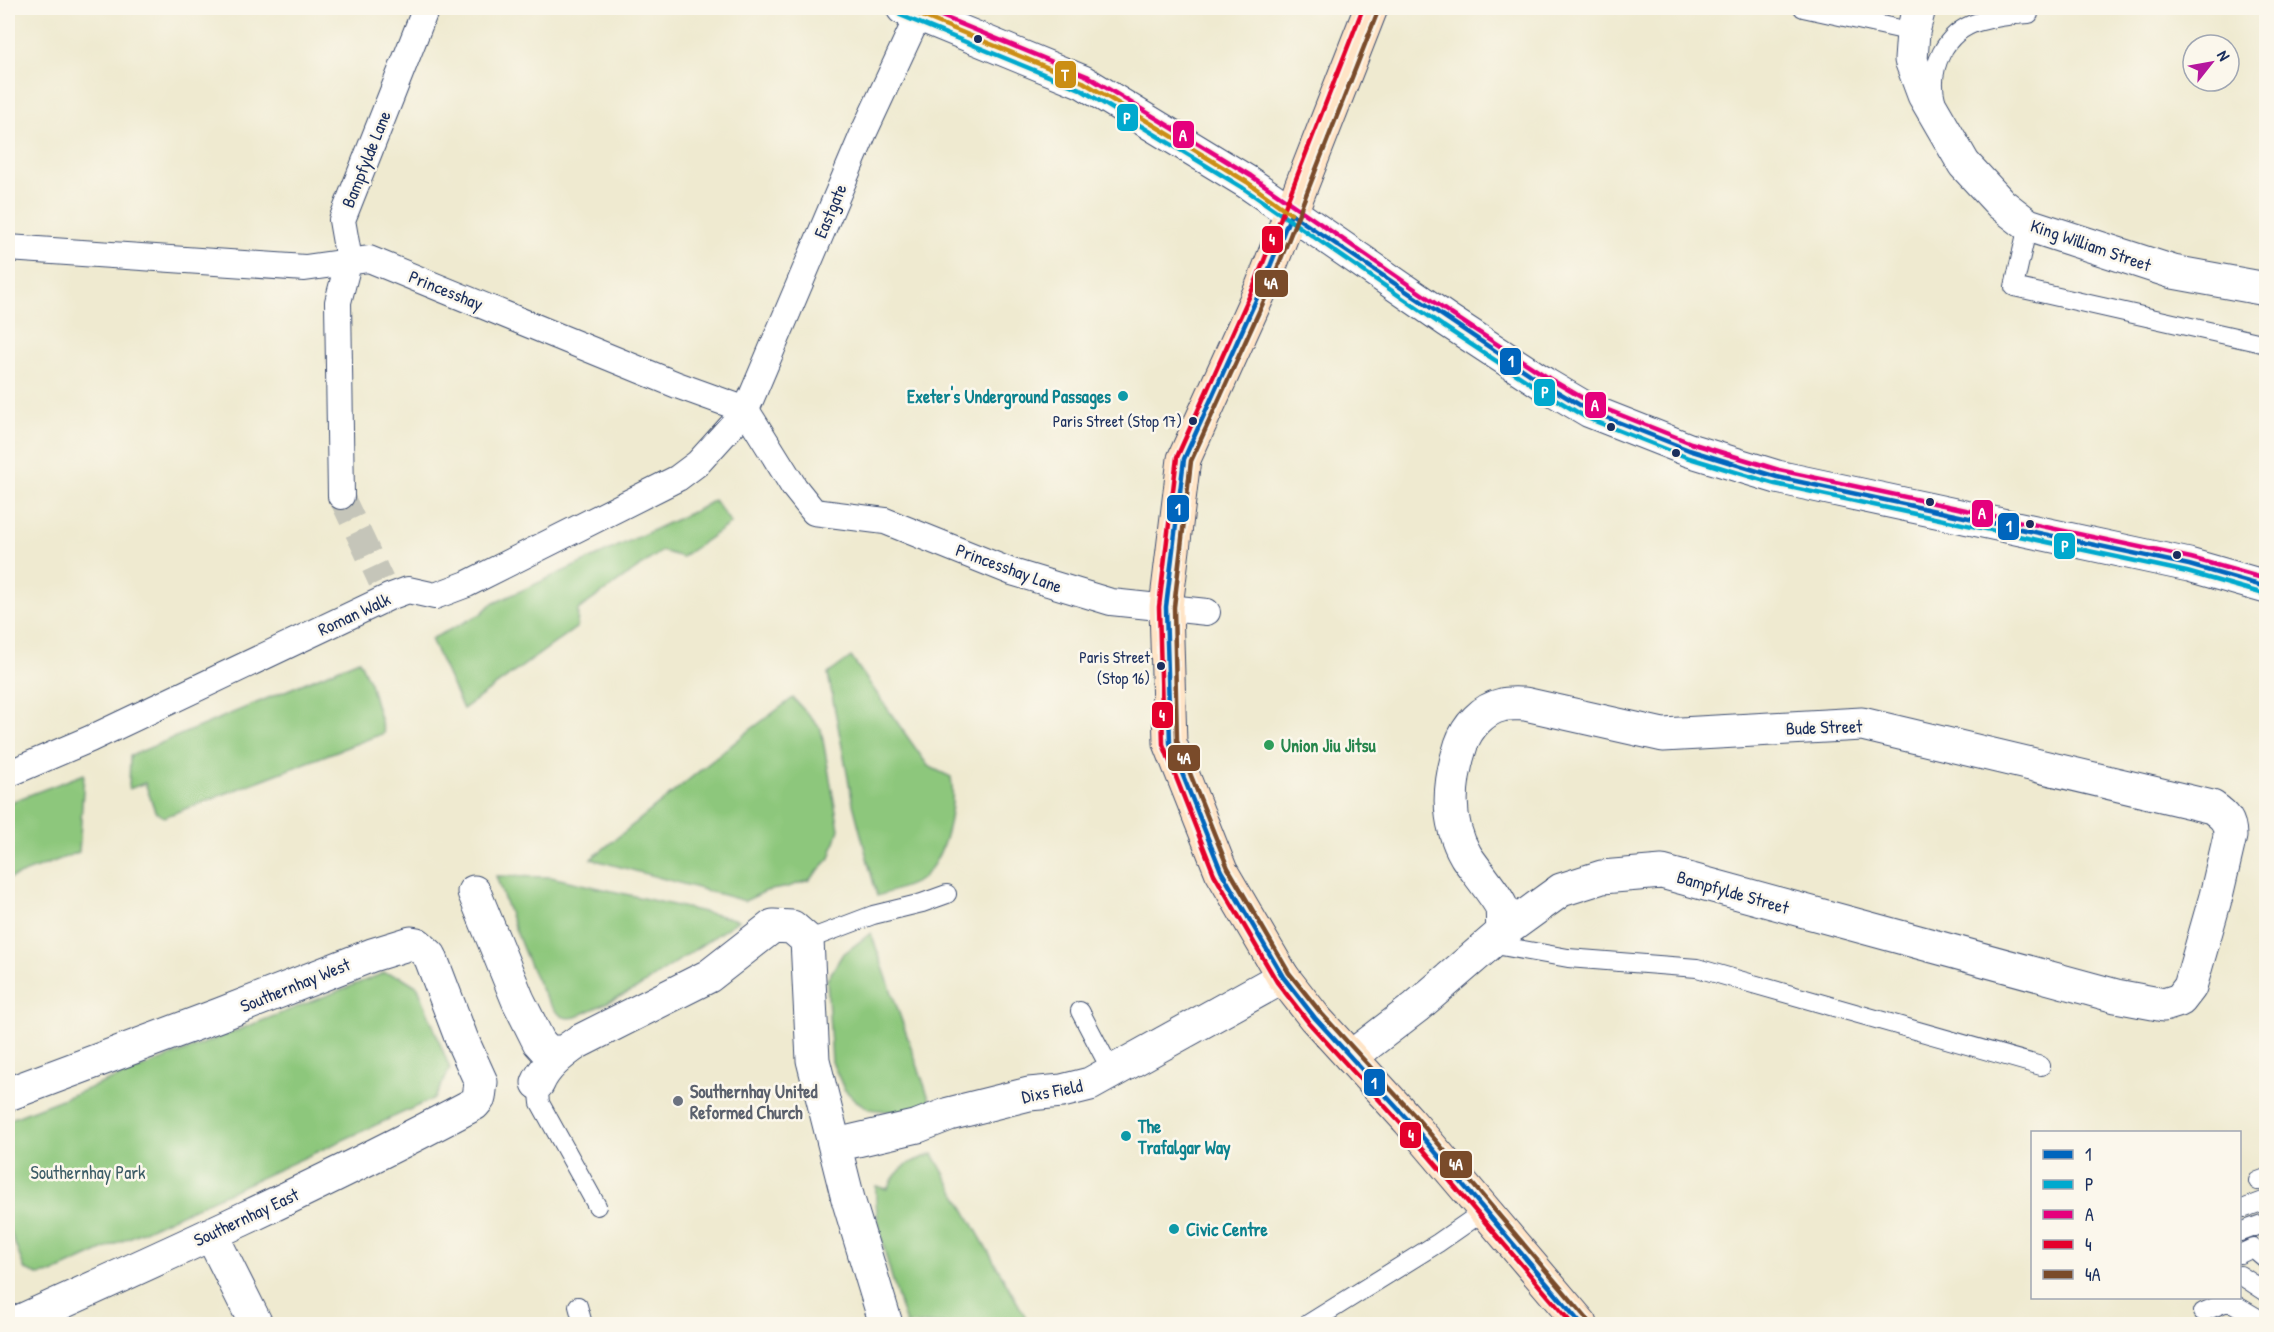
<svg xmlns="http://www.w3.org/2000/svg" width="2274" height="1332" viewBox="0 0 2274 1332" font-family="'Patrick Hand',sans-serif">
<style>
.green{fill:#8dc77b;stroke:#547b6c;stroke-width:1.5}
.lines{fill:none;stroke-linecap:round;stroke-linejoin:round}
.pedestrian-tunnel{stroke:#c5c5b9;stroke-width:26;stroke-dasharray:26 13;stroke-linecap:butt}
.service-casing{stroke:#3b4b6f;stroke-width:20}
.pedestrian-casing{stroke:#3b4b6f;stroke-width:28}
.minor-casing{stroke:#3b4b6f;stroke-width:35}
.secondary-casing{stroke:#3b4b6f;stroke-width:35}
.service{stroke:#fff;stroke-width:18}
.pedestrian{stroke:#fff;stroke-width:26}
.minor{stroke:#fff;stroke-width:33}
.secondary{stroke:#ffe4c6;stroke-width:33}
.bus-1-casing{stroke:#fbf7ec;stroke-width:9}
.bus-2-casing{stroke:#fbf7ec;stroke-width:9}
.bus-3-casing{stroke:#fbf7ec;stroke-width:9}
.bus-4-casing{stroke:#fbf7ec;stroke-width:9}
.bus-5-casing{stroke:#fbf7ec;stroke-width:9}
.bus-6-casing{stroke:#fbf7ec;stroke-width:9}
.bus-1{stroke:#0065bd;stroke-width:4.5}
.bus-2{stroke:#00a9ce;stroke-width:4.5}
.bus-3{stroke:#e5007d;stroke-width:4.5}
.bus-4{stroke:#e4002b;stroke-width:4.5}
.bus-5{stroke:#7a4b2a;stroke-width:4.5}
.bus-6{stroke:#cb8e13;stroke-width:4.5}
.bus-dot{fill:#1b2f5e;stroke:#fbf7ec;stroke-width:2}
.culture-dot{fill:#0f9aa8;stroke:#fbf7ec;stroke-width:2}
.leisure-dot{fill:#2e9e5b;stroke:#fbf7ec;stroke-width:2}
.worship-dot{fill:#6b7280;stroke:#fbf7ec;stroke-width:2}
.labels{text-anchor:middle;dominant-baseline:central;stroke-width:5;stroke-linejoin:round;paint-order:stroke}
.bus-label{font-size:16px;fill:#1b2f5e;stroke:#fbf7ec;text-anchor:end}
.street-label{font-size:18px;fill:#1b2f5e;stroke:#fbf7ec}
.culture-label{font-size:18px;font-weight:bold;fill:#0d838f;stroke:#fbf7ec;text-anchor:start}
.leisure-label{font-size:18px;font-weight:bold;fill:#27864d;stroke:#fbf7ec;text-anchor:start}
.worship-label{font-size:18px;font-weight:bold;fill:#5b616d;stroke:#fbf7ec;text-anchor:start}
.park-label{font-size:18px;fill:#3d5d67;stroke:#fbf7ec}
.line-badge{stroke:#fbf7ec;stroke-width:2}
.badge-label{font-size:16px;text-anchor:middle;font-weight:bold;fill:#fff}
</style>
<rect width="100%" height="100%" fill="#fbf7ec"/>
<filter id="ink" filterUnits="userSpaceOnUse"><feTurbulence type="fractalNoise" baseFrequency=".0167" numOctaves="2"/><feDisplacementMap in="SourceGraphic" scale="12" xChannelSelector="R" yChannelSelector="G"/><feConvolveMatrix kernelMatrix="1 2 1 2 8 2 1 2 1" color-interpolation-filters="sRGB"/></filter>
<filter id="wash" filterUnits="userSpaceOnUse"><feTurbulence type="fractalNoise" baseFrequency=".008" numOctaves="4" result="noise"/><feDisplacementMap in="SourceGraphic" scale="24" xChannelSelector="R" yChannelSelector="G"/><feGaussianBlur stdDeviation="1.35" result="paint"/><feColorMatrix in="noise" values="0 0 0 0 0 0 0 0 0 0 0 0 0 0 0 0 0 1.4 0 .05"/><feComposite in="paint" operator="in"/></filter>
<g filter="url(#wash)">
<rect width="100%" height="100%" fill="#efead0"/>
<path class="green" d="M 714,500 L 731,523 L 682,557 L 662,551 L 578,610 L 577,627 L 463,709 L 431,639 L 481,614 L 490,605 L 699,509 Z
M 851,657 L 928,766 L 951,777 C 956,807 946,858 921,879 C 913,886 888,892 877,896 L 853,804 L 828,674 Z
M 359,660 L 370,683 L 384,733 L 164,817 L 155,811 L 145,783 L 129,789 L 130,756 Z
M 793,698 L 821,729 L 839,829 L 830,858 L 809,880 L 788,887 L 766,891 L 745,901 L 591,859 L 750,730 Z
M 84,774 L 79,852 L 8,879 L 8,803 Z
M 496,876 L 551,877 L 739,920 L 636,989 L 576,1017 C 569,1018 565,1019 559,1014 C 537,997 507,906 496,876 Z
M 871,933 L 931,1104 L 896,1112 L 869,1109 L 855,1100 L 844,1089 L 832,1062 L 827,980 L 842,955 Z
M 384,973 L 402,977 L 418,987 L 450,1069 L 435,1098 L 52,1273 L 38,1275 L 25,1270 L 8,1226 L 8,1120 Z
M 933,1154 L 1025,1316 L 1026,1324 L 906,1324 C 895,1287 873,1224 876,1186 L 887,1189 C 899,1166 909,1162 933,1154 Z"/>
</g>
<g filter="url(#ink)">
<g class="lines">
<path class="pedestrian-tunnel" d="M 341,496 L 381,581"/>
<g class="service-casing">
<path id="service" d="M 1803,8 L 1913,32
M 1936,100 C 1928,68 1945,32 1978,22 C 1995,17 2012,15 2029,14
M 2028,225 L 2014,287 L 2266,344
M 807,940 L 873,915 L 922,903 L 947,894
M 1490,944 L 1568,958 L 1697,968 L 2041,1066
M 1080,1011 L 1112,1072
M 538,1083 L 540,1103 L 597,1206
M 2258,1181 L 2266,1178
M 2245,1208 L 2266,1200
M 2240,1232 L 2262,1224 L 2266,1228
M 2240,1254 L 2253,1248 L 2266,1259
M 2240,1275 L 2266,1292
M 578,1306 L 583,1324
M 2203,1312 L 2229,1301 L 2266,1323
M 1308,1324 L 1438,1243 L 1484,1211"/>
</g>
<g class="pedestrian-casing">
<path id="pedestrian" d="M 8,248 L 305,268 L 369,259 L 677,385 L 746,410 L 794,487 L 814,512 L 885,521 L 1012,572 L 1111,602 L 1207,612
M 341,496 L 338,302 L 349,260 L 342,220 L 426,8
M 8,774 L 90,739 L 389,597 L 408,590 L 435,596 L 467,584 L 678,478 L 698,463 L 746,410 L 864,132 L 919,14"/>
</g>
<g class="minor-casing">
<path id="minor" d="M 903,8 L 1083,82 L 1247,182 L 1447,320 L 1546,385 L 1590,411 L 1689,450 L 1777,477 L 2189,565 L 2266,587
M 1919,8 L 1913,32 L 1911,60 L 1924,95 L 1964,164 L 2001,204 L 2028,225 L 2173,272 L 2266,289
M 474,892 L 518,1000 L 539,1042 L 548,1052 L 564,1052
M 1351,1057 L 1416,1007 L 1503,932 L 1561,890 L 1602,877 L 1662,872 L 2116,996 L 2164,1005 L 2180,1000 L 2190,987 L 2216,896 L 2230,836 C 2230,821 2225,816 2212,807 L 1862,724 L 1663,735 L 1525,704 C 1518,704 1509,703 1502,705 C 1483,709 1467,727 1461,745 C 1449,782 1445,820 1466,856 C 1473,867 1500,900 1502,909 C 1503,916 1502,925 1503,932
M 538,1083 C 545,1066 563,1052 578,1042 L 709,976 L 773,926 L 792,927 L 807,940 L 813,1060 L 848,1199 L 886,1324
M 8,1094 L 219,1015 L 372,955 L 411,943 L 417,944 L 430,956 L 462,1040 L 481,1082 L 479,1098 L 474,1104 C 324,1184 169,1254 14,1324
M 836,1145 L 918,1126 L 949,1114 L 1029,1094 L 1062,1091 L 1090,1084 L 1283,977
M 211,1234 L 256,1324"/>
</g>
<g class="secondary-casing">
<path id="secondary" d="M 1371,8 L 1261,289 L 1184,459 L 1166,607 L 1170,743 L 1221,871 L 1283,977 L 1315,1018 L 1409,1121 L 1581,1324"/>
</g>
<use href="#service" class="service"/>
<use href="#pedestrian" class="pedestrian"/>
<use href="#minor" class="minor"/>
<use href="#secondary" class="secondary"/>
<g class="bus-1-casing">
<path id="bus-1" d="M 1291,214 L 1261,289 L 1184,459 L 1166,607 L 1170,743 L 1221,871 L 1283,977 L 1315,1018 L 1409,1121 L 1581,1324
M 1291,214 L 1546,385 L 1590,411 L 1689,450 L 1777,477 L 2189,565 L 2266,587"/>
</g>
<g class="bus-2-casing">
<path id="bus-2" d="M 900,15 L 1080,89 L 1243,188 L 1443,326 L 1542,391 L 1587,418 L 1686,457 L 1775,484 L 2187,572 L 2264,594"/>
</g>
<g class="bus-3-casing">
<path id="bus-3" d="M 922,8 L 1087,76 L 1251,176 L 1451,314 L 1550,379 L 1593,404 L 1691,443 L 1779,470 L 2191,558 L 2266,579"/>
</g>
<g class="bus-4-casing">
<path id="bus-4" d="M 1363,8 L 1254,286 L 1177,457 L 1159,607 L 1163,744 L 1214,874 L 1277,982 L 1309,1023 L 1403,1126 L 1572,1324"/>
</g>
<g class="bus-5-casing">
<path id="bus-5" d="M 1378,11 L 1268,292 L 1191,461 L 1174,607 L 1177,741 L 1228,868 L 1289,973 L 1321,1013 L 1415,1116 L 1587,1319"/>
</g>
<g class="bus-6-casing">
<path id="bus-6" d="M 903,8 L 1083,82 L 1247,182 L 1291,214"/>
</g>
<use href="#bus-1" class="bus-1"/>
<use href="#bus-2" class="bus-2"/>
<use href="#bus-3" class="bus-3"/>
<use href="#bus-4" class="bus-4"/>
<use href="#bus-5" class="bus-5"/>
<use href="#bus-6" class="bus-6"/>
</g>
</g>
<g class="bus-dot">
<circle cx="978" cy="39" r="5"/>
<circle cx="1193" cy="421" r="5"/>
<circle cx="1611" cy="427" r="5"/>
<circle cx="1676" cy="453" r="5"/>
<circle cx="1930" cy="502" r="5"/>
<circle cx="2030" cy="524" r="5"/>
<circle cx="2177" cy="555" r="5"/>
<circle cx="1161" cy="666" r="5"/>
</g>
<g class="culture-dot">
<circle cx="1123" cy="396" r="6"/>
<circle cx="1126" cy="1136" r="6"/>
<circle cx="1174" cy="1229" r="6"/>
</g>
<circle class="leisure-dot" cx="1269" cy="745" r="6"/>
<circle class="worship-dot" cx="678" cy="1101" r="6"/>
<g class="labels">
<g class="bus-label">
<text x="1182" y="421">Paris Street (Stop 17)</text>
<text x="1150" y="657">Paris Street<tspan x="1150" dy="21">(Stop 16)</tspan></text>
</g>
<g class="street-label">
<text transform="translate(366 159) rotate(-68)">Bampfylde Lane</text>
<text transform="translate(830 211) rotate(-67)">Eastgate</text>
<text transform="translate(2091 245) rotate(19)">King William Street</text>
<text transform="translate(446 290) rotate(22)">Princesshay</text>
<text transform="translate(1009 568) rotate(20)">Princesshay Lane</text>
<text transform="translate(354 614) rotate(-25)">Roman Walk</text>
<text transform="translate(1824 727) rotate(-2)">Bude Street</text>
<text transform="translate(1733 892) rotate(16)">Bampfylde Street</text>
<text transform="translate(295 985) rotate(-22)">Southernhay West</text>
<text transform="translate(1052 1091) rotate(-11)">Dixs Field</text>
<text transform="translate(246 1217) rotate(-25)">Southernhay East</text>
</g>
<g class="culture-label">
<text x="1111" y="396" text-anchor="end">Exeter's Underground Passages</text>
<text x="1138" y="1126">The<tspan x="1138" dy="21">Trafalgar Way</tspan></text>
<text x="1186" y="1229">Civic Centre</text>
</g>
<g class="leisure-label">
<text x="1281" y="745">Union Jiu Jitsu</text>
</g>
<g class="worship-label">
<text x="690" y="1091">Southernhay United<tspan x="690" dy="21">Reformed Church</tspan></text>
</g>
<g class="park-label">
<text x="88" y="1172">Southernhay Park</text>
</g>
</g>
<g class="line-badge">
<rect x="1054" y="60" width="23" height="29" rx="6" fill="#cb8e13"/>
<rect x="1116" y="103" width="23" height="29" rx="6" fill="#00a9ce"/>
<rect x="1172" y="120" width="23" height="29" rx="6" fill="#e5007d"/>
<rect x="1261" y="225" width="23" height="29" rx="6" fill="#e4002b"/>
<rect x="1254" y="269" width="35" height="29" rx="6" fill="#7a4b2a"/>
<rect x="1499" y="347" width="23" height="29" rx="6" fill="#0065bd"/>
<rect x="1533" y="378" width="23" height="29" rx="6" fill="#00a9ce"/>
<rect x="1584" y="391" width="23" height="28" rx="6" fill="#e5007d"/>
<rect x="1166" y="494" width="24" height="29" rx="6" fill="#0065bd"/>
<rect x="1971" y="499" width="23" height="29" rx="6" fill="#e5007d"/>
<rect x="1997" y="512" width="23" height="29" rx="6" fill="#0065bd"/>
<rect x="2053" y="532" width="23" height="28" rx="6" fill="#00a9ce"/>
<rect x="1151" y="701" width="23" height="28" rx="6" fill="#e4002b"/>
<rect x="1167" y="744" width="34" height="28" rx="6" fill="#7a4b2a"/>
<rect x="1363" y="1068" width="23" height="29" rx="6" fill="#0065bd"/>
<rect x="1399" y="1121" width="23" height="28" rx="6" fill="#e4002b"/>
<rect x="1439" y="1150" width="34" height="29" rx="6" fill="#7a4b2a"/>
</g>
<g class="badge-label">
<text x="1065" y="81">T</text>
<text x="1127" y="124">P</text>
<text x="1183" y="141">A</text>
<text x="1272" y="245">4</text>
<text x="1271" y="289">4A</text>
<text x="1511" y="367">1</text>
<text x="1545" y="398">P</text>
<text x="1595" y="411">A</text>
<text x="1178" y="515">1</text>
<text x="1982" y="519">A</text>
<text x="2009" y="532">1</text>
<text x="2065" y="552">P</text>
<text x="1162" y="721">4</text>
<text x="1184" y="764">4A</text>
<text x="1374" y="1089">1</text>
<text x="1411" y="1141">4</text>
<text x="1456" y="1170">4A</text>
</g>
<rect width="2274" height="1332" fill="none" stroke="#fbf7ec" stroke-width="30"/>
<rect x="2031" y="1131" width="210" height="168" fill="#fbf7ec" stroke="#a1a7b3" stroke-width="1.5"/>
<rect x="2043" y="1150" width="30" height="9" fill="#0065bd" stroke="#a1a7b3" stroke-width="1.5"/>
<text x="2085" y="1161" font-size="18" fill="#1b2f5e">1</text>
<rect x="2043" y="1180" width="30" height="9" fill="#00a9ce" stroke="#a1a7b3" stroke-width="1.5"/>
<text x="2085" y="1191" font-size="18" fill="#1b2f5e">P</text>
<rect x="2043" y="1210" width="30" height="9" fill="#e5007d" stroke="#a1a7b3" stroke-width="1.5"/>
<text x="2085" y="1221" font-size="18" fill="#1b2f5e">A</text>
<rect x="2043" y="1240" width="30" height="9" fill="#e4002b" stroke="#a1a7b3" stroke-width="1.5"/>
<text x="2085" y="1251" font-size="18" fill="#1b2f5e">4</text>
<rect x="2043" y="1270" width="30" height="9" fill="#7a4b2a" stroke="#a1a7b3" stroke-width="1.5"/>
<text x="2085" y="1281" font-size="18" fill="#1b2f5e">4A</text>
<g transform="translate(2211 63) rotate(59)"><circle r="28" fill="#fbf7ec" stroke="#a1a7b3" stroke-width="1.5"/>
<path d="M0-4.5L10 22L0 15L-10 22Z" fill="#b5179e"/>
<text y="-9" font-size="16" font-weight="bold" text-anchor="middle" fill="#1b2f5e">N</text>
</g>
</svg>
